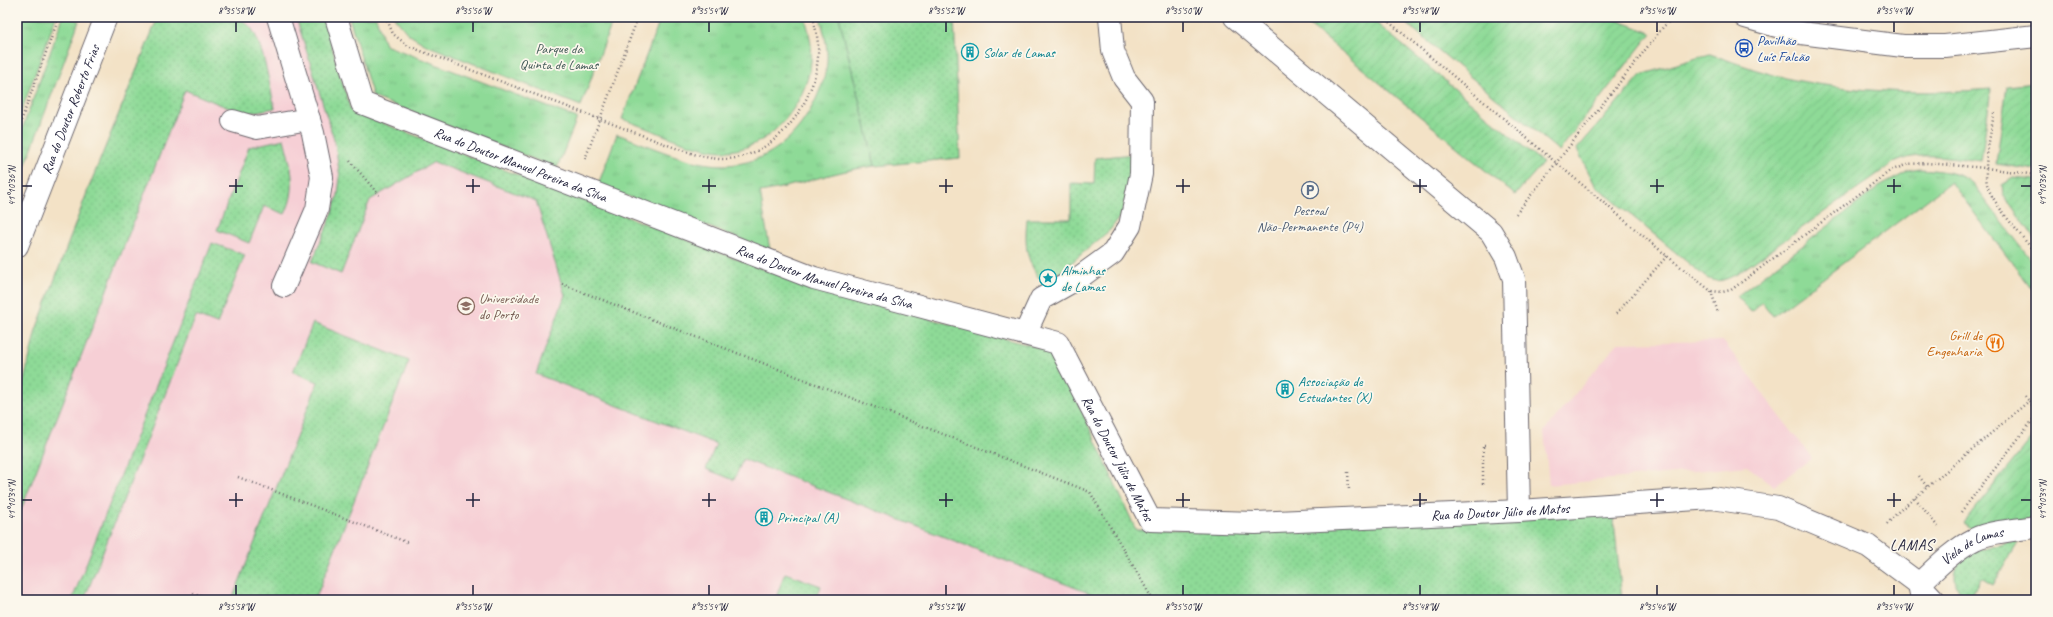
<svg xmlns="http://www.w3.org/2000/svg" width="2053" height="617" viewBox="0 0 2053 617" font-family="Caveat,sans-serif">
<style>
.built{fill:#f6cfd5}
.grass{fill:url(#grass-dots);stroke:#587e69}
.park{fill:url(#park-tufts);stroke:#587e69}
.garden{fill:url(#garden-furrows);stroke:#587e69}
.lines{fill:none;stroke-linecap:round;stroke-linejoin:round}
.minor-casing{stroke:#6b656c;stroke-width:24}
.major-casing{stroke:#6b656c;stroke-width:24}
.path{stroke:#6b656c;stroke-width:2.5;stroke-dasharray:1 3;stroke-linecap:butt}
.minor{stroke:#fff;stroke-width:22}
.major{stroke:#fff;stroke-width:22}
.ticks{fill:none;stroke:#22223b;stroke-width:1.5}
.labels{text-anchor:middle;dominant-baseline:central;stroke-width:3.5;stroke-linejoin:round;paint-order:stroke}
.transit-label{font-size:14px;fill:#164399;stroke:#fbf7ec;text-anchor:start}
.park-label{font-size:14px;fill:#425957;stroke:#fbf7ec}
.culture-label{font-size:14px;fill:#0d838f;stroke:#fbf7ec;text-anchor:start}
.street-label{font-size:14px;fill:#22223b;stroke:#fbf7ec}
.service-label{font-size:14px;fill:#4e5e75;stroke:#fbf7ec}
.education-label{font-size:14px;fill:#785e54;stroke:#fbf7ec;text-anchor:start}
.food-label{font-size:14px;fill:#c56008;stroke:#fbf7ec;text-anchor:end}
.neighbourhood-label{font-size:15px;letter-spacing:1px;fill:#22223b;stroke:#fbf7ec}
.neatline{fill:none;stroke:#22223b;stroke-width:1.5}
.ticks-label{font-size:10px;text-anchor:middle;fill:#22223b}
</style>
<defs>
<pattern id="grass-dots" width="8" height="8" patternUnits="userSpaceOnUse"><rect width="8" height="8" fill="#8eda97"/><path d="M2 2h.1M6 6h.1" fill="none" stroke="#7abb83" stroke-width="1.8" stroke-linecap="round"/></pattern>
<pattern id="park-tufts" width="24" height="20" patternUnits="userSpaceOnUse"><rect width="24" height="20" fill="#8eda97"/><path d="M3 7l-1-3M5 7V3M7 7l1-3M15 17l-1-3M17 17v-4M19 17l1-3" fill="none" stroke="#7abb83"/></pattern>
<pattern id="garden-furrows" width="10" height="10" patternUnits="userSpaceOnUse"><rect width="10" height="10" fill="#8eda97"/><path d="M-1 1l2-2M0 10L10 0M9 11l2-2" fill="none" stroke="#7abb83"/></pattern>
</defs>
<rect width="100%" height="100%" fill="#fbf7ec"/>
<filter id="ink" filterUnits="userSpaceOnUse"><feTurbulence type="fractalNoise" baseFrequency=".025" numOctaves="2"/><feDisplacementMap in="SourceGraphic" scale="8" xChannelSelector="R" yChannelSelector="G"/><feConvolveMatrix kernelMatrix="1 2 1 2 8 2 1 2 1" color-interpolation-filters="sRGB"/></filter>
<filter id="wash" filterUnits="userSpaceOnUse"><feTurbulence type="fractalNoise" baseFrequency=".012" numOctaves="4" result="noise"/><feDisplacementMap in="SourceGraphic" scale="16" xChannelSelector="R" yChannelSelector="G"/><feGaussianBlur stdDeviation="0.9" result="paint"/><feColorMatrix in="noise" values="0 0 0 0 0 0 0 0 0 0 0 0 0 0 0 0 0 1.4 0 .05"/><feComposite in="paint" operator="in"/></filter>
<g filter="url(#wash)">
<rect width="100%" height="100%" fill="#f3e2c6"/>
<path class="built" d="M 158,17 L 323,17 L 351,111 L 807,286 L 1055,352 L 1135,530 L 1263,529 L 1263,600 L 17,600 L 17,410 L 36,330 L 89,187 Z
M 1723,341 L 1812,458 L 1774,486 L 1747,466 L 1549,485 L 1544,431 L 1618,343 Z"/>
<path class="grass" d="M 158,17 L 236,17 C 241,19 248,24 251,28 C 263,43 270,88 275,108 L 243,114 L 185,90 L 17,520 L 17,410 L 36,330 L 89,187 Z
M 296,17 L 323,17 L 351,111 L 807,286 L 1055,352 L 1136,530 L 1263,529 L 1612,501 L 1622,600 L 1093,600 L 1094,595 L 743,459 L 734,480 L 706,469 L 716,444 L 536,374 L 565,295 L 536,201 L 434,162 L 370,200 L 341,274 L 312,262 L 332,214 L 338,195 L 340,177 L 335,143 Z
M 839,17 L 954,17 L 960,158 L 875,166 Z
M 284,139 C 291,166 298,188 285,214 L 264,206 L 249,243 L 217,230 L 249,147 Z
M 1134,154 L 1123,212 L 1110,230 L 1057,275 L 1039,278 C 1025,257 1025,244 1027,219 L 1071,219 L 1071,183 L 1094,184 L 1095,158 Z
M 212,243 L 245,255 L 217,324 L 196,316 L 84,600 L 72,600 Z
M 313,323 L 409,361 L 315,600 L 232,600 L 318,382 L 293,372 Z
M 2012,542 L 2018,543 L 1993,585 L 1981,578 L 1969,600 L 1964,600 C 1952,580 1952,574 1964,554 Z
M 785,573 L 821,586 L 816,600 L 775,600 Z"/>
<path class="park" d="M 17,17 L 56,17 L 17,123 Z
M 63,17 L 69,17 L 79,21 L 17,188 L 17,143 Z
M 349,17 L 376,17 L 385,45 L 577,118 L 557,168 L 373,97 Z
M 394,17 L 614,17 L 581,106 L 426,45 L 408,34 Z
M 661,17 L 805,17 C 809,32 813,47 811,62 C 806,105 768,153 721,151 C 691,149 651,129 622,119 Z
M 820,17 L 839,17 L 875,166 C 836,170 799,186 760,192 L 770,250 L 598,185 L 617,134 C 651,146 688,165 725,165 C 768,164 798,137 816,99 C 821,87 826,76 827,62 C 828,46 824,32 820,17 Z
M 1920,169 C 1936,170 1960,172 1972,183 L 2036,266 L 2036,295 L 1951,182 L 1773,316 L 1762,302 L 1751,312 L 1737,296 L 1879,187 L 1909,171 Z"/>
<path class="garden" d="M 1300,17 L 1369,17 L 1543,163 L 1515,195 Z
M 1399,17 L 1609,17 L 1651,33 L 1559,151 Z
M 1710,54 C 1742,65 1773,77 1806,82 C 1867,93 1930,94 1991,89 L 1981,161 C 1952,158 1919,150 1893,163 L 1737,274 C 1725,280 1717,284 1705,277 L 1595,185 L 1577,149 L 1641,75 Z
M 2036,83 L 2036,170 L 1996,164 L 2007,86 Z
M 2013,178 L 2036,180 L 2036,240 L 2003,194 L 2002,185 Z
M 2036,433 L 2036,518 L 1972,529 L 1963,523 Z"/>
</g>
<g filter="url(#ink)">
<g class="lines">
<g class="minor-casing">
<g id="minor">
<path d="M 278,17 L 313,133 L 322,177 L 317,209 L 284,286"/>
<path id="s1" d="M 336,17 L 362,103 L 814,278 L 1058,343 L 1150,520 L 1256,523 L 1519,511 L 1712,498 L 1778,508 L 1868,546 L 1919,584 L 1934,600"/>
<path d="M 1235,17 L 1491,232 L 1506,257 L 1514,279 L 1519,511"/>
<path d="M 1745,17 L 1801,33 L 1903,46 L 1945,46 L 2036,36"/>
<path d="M 233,121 L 257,128 L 309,119"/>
<path d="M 1025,334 L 1041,299 L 1080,277 L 1113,253 L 1130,226 L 1141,174 L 1142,101 L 1124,78 L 1113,51 L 1110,17"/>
<path id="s2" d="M 1922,599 L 1919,584 C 1936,568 1953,550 1975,539 C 1988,532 2020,529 2036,527"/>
</g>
</g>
<g class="major-casing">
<g id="major">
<path id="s3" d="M 17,246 L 106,17"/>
</g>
</g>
<path class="path" d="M 386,17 L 393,34 L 408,46 L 673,147 C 690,153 709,160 727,159 C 776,156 815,104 818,56 C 819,42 816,30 813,17
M 1383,17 L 1667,256 L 1711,291 L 1722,292 L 1731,290 L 1890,171 L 1908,164 L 1926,163 L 1986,168 L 2036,175
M 1994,113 C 1991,134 1983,164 1987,184 C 1991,202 2023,237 2036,254
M 17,132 L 59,17
M 585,159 L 638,17
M 350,161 L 379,195
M 1516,214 L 1664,26 L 1674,17
M 562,284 L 1090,492 L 1153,600
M 1711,291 L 1718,313
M 1616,314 L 1667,256
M 2025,396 L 2029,401
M 1348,472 L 1349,490
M 1919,476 L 1928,488
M 238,477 L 409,543
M 1483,484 L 1483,445 L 1488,445
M 1915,498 L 1938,527
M 1961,512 L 2036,416
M 1887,524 L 1898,512 L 2029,401 L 2036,410
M 193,593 L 211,600"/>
<use href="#minor" class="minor"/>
<use href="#major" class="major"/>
</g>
</g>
<path class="ticks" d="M 236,22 L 236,32M 473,22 L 473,32M 709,22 L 709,32M 946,22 L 946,32M 1183,22 L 1183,32M 1420,22 L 1420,32M 1657,22 L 1657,32M 1894,22 L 1894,32M 236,179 L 236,193M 473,179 L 473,193M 709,179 L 709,193M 946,179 L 946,193M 1183,179 L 1183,193M 1420,179 L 1420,193M 1657,179 L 1657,193M 1894,179 L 1894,193M 22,186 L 32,186M 229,186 L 243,186M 466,186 L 480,186M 702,186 L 716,186M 939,186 L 953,186M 1176,186 L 1190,186M 1413,186 L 1427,186M 1650,186 L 1664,186M 1887,186 L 1901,186M 2021,186 L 2031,186M 236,493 L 236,507M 473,493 L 473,507M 709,493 L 709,507M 946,493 L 946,507M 1183,493 L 1183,507M 1420,493 L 1420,507M 1657,493 L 1657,507M 1894,493 L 1894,507M 22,500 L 32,500M 229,500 L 243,500M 466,500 L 480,500M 702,500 L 716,500M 939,500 L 953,500M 1176,500 L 1190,500M 1413,500 L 1427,500M 1650,500 L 1664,500M 1887,500 L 1901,500M 2021,500 L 2031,500M 236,585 L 236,595M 473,585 L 473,595M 709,585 L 709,595M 946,585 L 946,595M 1183,585 L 1183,595M 1420,585 L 1420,595M 1657,585 L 1657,595M 1894,585 L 1894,595"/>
<defs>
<g id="bus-ring" transform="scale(0.9)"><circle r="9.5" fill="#fbf7ec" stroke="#1a4fb4" stroke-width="1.5"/><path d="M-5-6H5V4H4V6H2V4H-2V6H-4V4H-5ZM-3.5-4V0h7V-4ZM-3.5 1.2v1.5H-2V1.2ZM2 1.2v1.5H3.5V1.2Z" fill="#1a4fb4"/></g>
<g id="building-ring" transform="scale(0.9)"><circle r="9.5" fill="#fbf7ec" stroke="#0f9aa8" stroke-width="1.5"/><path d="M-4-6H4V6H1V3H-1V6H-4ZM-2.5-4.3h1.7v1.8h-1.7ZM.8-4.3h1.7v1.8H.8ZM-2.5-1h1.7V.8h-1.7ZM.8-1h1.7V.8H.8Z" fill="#0f9aa8"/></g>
<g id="parking-ring" transform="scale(0.9)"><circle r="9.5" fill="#fbf7ec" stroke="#5c6f8a" stroke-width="1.5"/><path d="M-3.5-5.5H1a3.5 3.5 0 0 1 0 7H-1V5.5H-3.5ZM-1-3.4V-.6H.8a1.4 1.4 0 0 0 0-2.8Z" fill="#5c6f8a"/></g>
<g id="sight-ring" transform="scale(0.9)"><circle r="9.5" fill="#fbf7ec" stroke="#0f9aa8" stroke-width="1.5"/><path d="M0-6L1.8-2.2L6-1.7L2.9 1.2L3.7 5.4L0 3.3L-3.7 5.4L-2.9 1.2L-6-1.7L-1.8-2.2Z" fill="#0f9aa8"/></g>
<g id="university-ring" transform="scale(0.9)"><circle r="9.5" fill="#fbf7ec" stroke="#8d6e63" stroke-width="1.5"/><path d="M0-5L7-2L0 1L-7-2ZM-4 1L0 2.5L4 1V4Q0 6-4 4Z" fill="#8d6e63"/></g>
<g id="restaurant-ring" transform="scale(0.9)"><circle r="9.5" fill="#fbf7ec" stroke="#e8710a" stroke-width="1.5"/><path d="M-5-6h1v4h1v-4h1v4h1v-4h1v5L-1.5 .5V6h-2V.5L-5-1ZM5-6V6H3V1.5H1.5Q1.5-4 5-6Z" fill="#e8710a"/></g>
</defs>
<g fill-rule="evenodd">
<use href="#bus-ring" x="1744" y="48"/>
<use href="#building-ring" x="970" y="52"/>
<use href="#parking-ring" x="1310" y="190"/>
<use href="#sight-ring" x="1048" y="278"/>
<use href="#university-ring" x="466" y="306"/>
<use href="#restaurant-ring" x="1995" y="343"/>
<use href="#building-ring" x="1285" y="389"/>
<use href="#building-ring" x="764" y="517"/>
</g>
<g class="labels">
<g class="transit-label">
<text x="1757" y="40">Pavilhão<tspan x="1757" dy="16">Luís Falcão</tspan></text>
</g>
<g class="park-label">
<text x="559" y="48">Parque da<tspan x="559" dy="16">Quinta de Lamas</tspan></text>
</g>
<g class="culture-label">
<text x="983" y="52">Solar de Lamas</text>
<text x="1061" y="270">Alminhas<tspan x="1061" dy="16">de Lamas</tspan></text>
<text x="1298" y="381">Associação de<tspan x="1298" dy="16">Estudantes (X)</tspan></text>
<text x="777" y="517">Principal (A)</text>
</g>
<g class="street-label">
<text stroke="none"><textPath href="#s3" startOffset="147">Rua do Doutor Roberto Frias</textPath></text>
<text stroke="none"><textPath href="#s1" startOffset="260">Rua do Doutor Manuel Pereira da Silva</textPath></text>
<text stroke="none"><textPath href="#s1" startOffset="584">Rua do Doutor Manuel Pereira da Silva</textPath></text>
<text stroke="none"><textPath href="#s1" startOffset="957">Rua do Doutor Júlio de Matos</textPath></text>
<text stroke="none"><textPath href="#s1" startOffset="1377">Rua do Doutor Júlio de Matos</textPath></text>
<text stroke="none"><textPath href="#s2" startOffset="82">Viela de Lamas</textPath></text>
</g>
<g class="service-label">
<text x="1310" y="210">Pessoal<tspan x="1310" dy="16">Não-Permanente (P4)</tspan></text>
</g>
<g class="education-label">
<text x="479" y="298">Universidade<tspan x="479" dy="16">do Porto</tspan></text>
</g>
<g class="food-label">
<text x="1982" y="335">Grill de<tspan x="1982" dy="16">Engenharia</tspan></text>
</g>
<g class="neighbourhood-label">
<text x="1912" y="545">LAMAS</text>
</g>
</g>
<rect width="2053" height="617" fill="none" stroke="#fbf7ec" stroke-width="44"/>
<rect x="22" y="22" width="2009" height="573" class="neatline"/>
<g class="ticks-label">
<text x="236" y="14">8°35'58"W</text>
<text x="473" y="14">8°35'56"W</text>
<text x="709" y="14">8°35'54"W</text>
<text x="946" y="14">8°35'52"W</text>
<text x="1183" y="14">8°35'50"W</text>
<text x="1420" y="14">8°35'48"W</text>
<text x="1657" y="14">8°35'46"W</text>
<text x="1894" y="14">8°35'44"W</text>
<text transform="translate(11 186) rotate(-90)" y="4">41°10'36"N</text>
<text transform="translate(2042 186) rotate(-90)" y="4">41°10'36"N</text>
<text transform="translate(11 500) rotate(-90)" y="4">41°10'34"N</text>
<text transform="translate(2042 500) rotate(-90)" y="4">41°10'34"N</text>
<text x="236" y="610">8°35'58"W</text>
<text x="473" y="610">8°35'56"W</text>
<text x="709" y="610">8°35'54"W</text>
<text x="946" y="610">8°35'52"W</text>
<text x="1183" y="610">8°35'50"W</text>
<text x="1420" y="610">8°35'48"W</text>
<text x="1657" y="610">8°35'46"W</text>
<text x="1894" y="610">8°35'44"W</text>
</g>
</svg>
